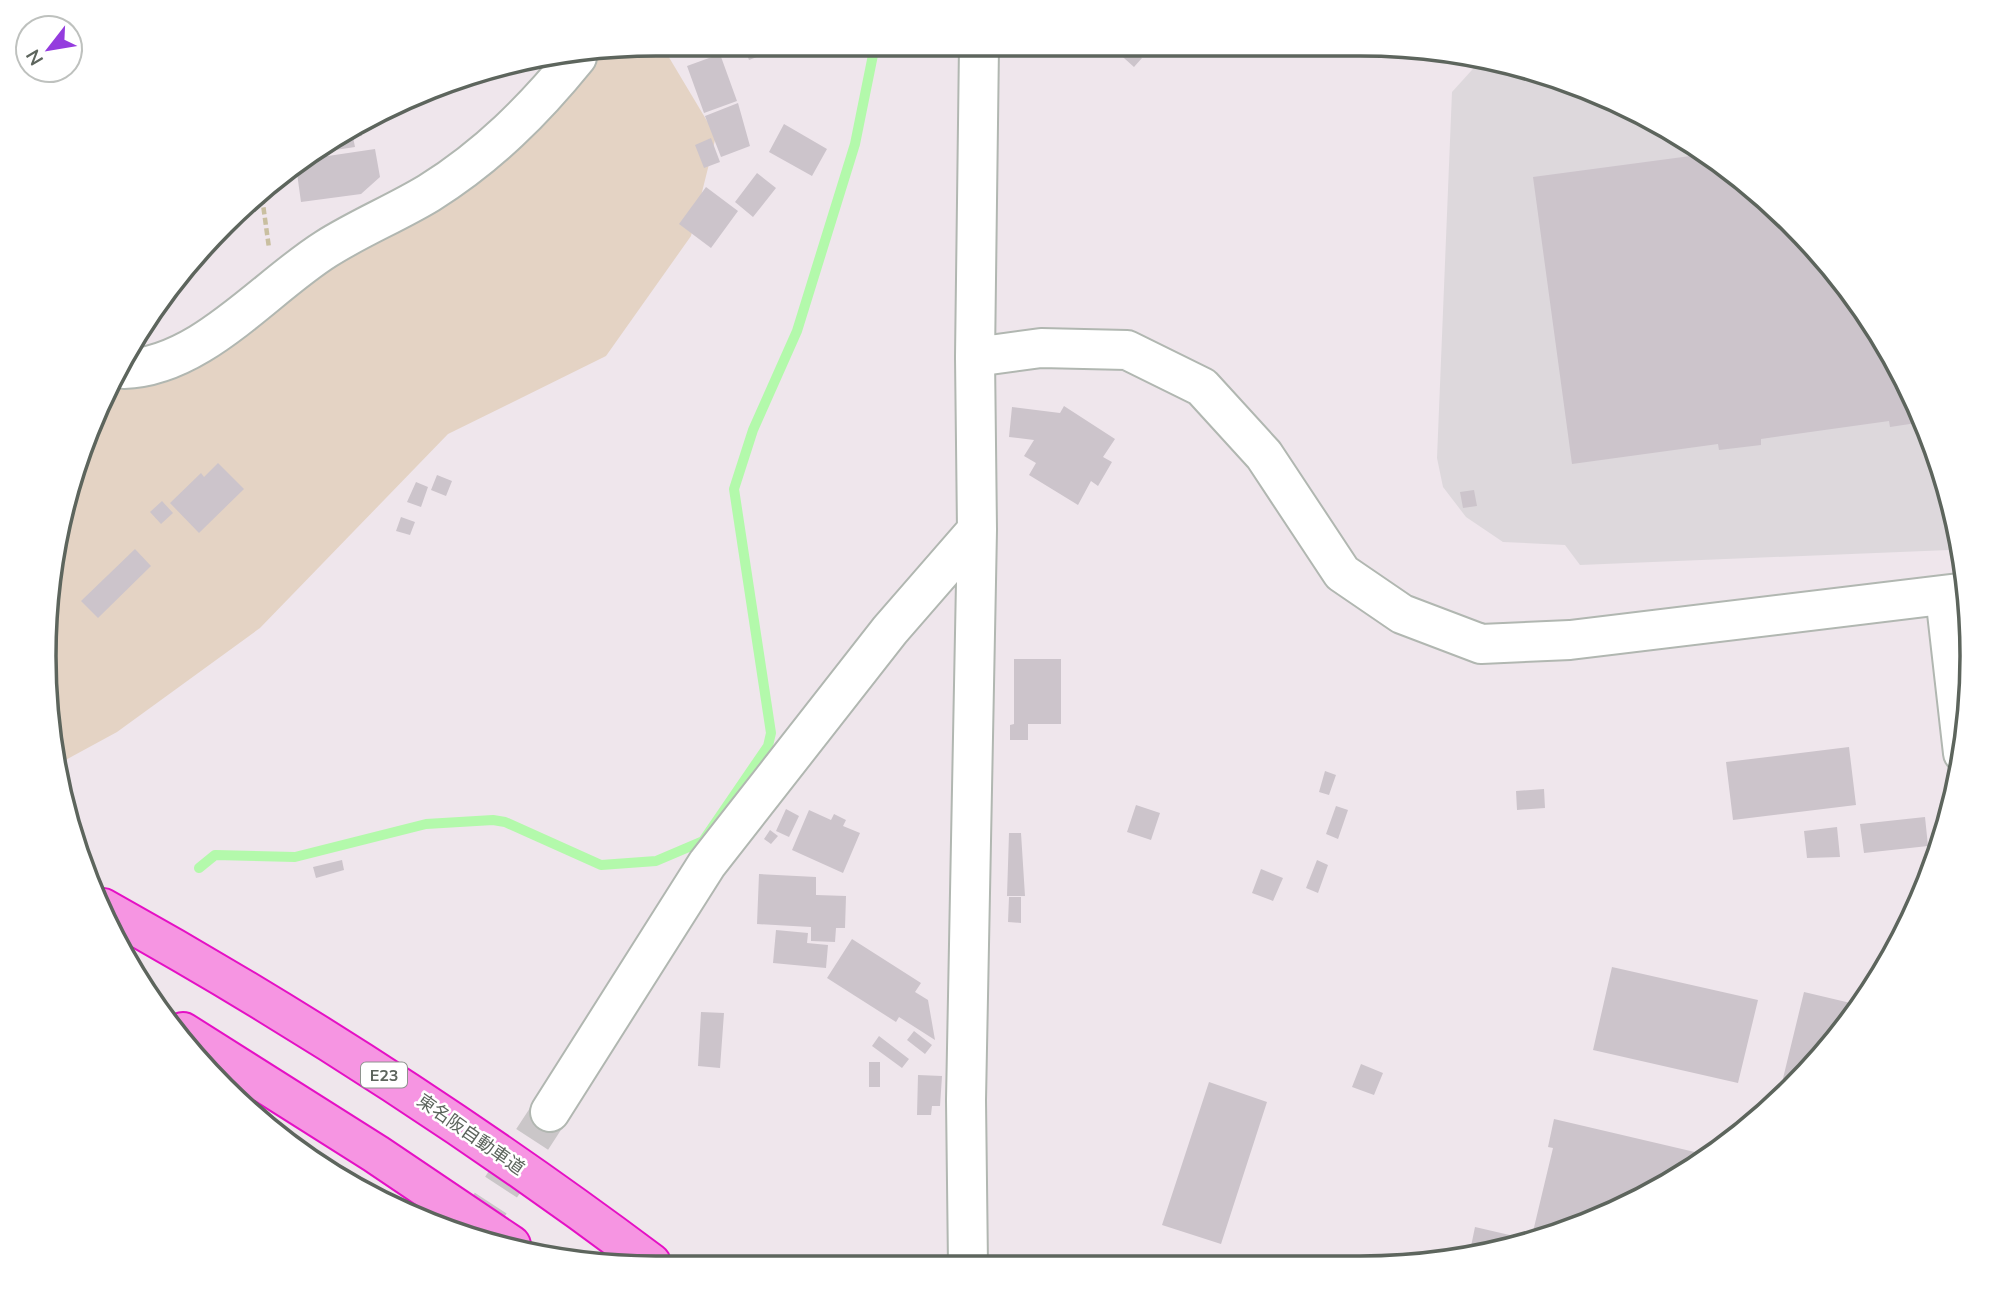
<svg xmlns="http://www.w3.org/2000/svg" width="2016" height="1312" viewBox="0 0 2016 1312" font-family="Mulish,'Noto Sans JP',sans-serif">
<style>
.industrial{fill:#ddd8dc}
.green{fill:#e4d3c4}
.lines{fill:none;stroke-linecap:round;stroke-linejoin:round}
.stream{stroke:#b3f9ab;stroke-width:10}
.building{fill:#ccc4cb}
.minor-tunnel{stroke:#cac6c8;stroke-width:38;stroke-dasharray:38 19;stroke-linecap:butt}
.minor-casing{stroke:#b1b7b1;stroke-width:42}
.highway-casing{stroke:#e510c5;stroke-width:42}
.path{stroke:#c9bfa0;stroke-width:4.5;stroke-dasharray:7 3.5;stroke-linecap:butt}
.minor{stroke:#fff;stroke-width:38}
.highway{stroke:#f695e2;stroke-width:38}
.labels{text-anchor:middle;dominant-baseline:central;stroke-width:5;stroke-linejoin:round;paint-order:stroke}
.shield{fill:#fff;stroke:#8e938e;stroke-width:2}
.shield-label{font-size:16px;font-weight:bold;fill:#5d655d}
.street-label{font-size:18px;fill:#5d655d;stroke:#fff}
.rim{fill:none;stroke:#5d655d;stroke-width:3.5}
</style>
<rect width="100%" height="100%" fill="#efe6ec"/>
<path class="industrial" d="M 1481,60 L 1595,91 L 1763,195 L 1845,283 L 1909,385 L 1951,497 L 1961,556 L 1949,550 L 1580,565 L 1565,545 L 1503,542 L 1466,517 L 1443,487 L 1437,458 L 1452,92 Z"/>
<path class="green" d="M 661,44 L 716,136 L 691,236 L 606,356 L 448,434 L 260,628 L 117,732 L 60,763 L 45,616 L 76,459 L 113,390 L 154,381 L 580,56 Z"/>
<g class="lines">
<path class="stream" d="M 199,868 L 215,855 L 295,857 L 426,824 L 493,820 L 505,822 L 601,865 L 656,861 L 703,841 L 768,746 L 771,733 L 734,489 L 753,430 L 797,331 L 855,144 L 875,45"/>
</g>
<path class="building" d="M 756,44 L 764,44 L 767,53 L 749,60 L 745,49 Z
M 1118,47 L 1130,47 L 1142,58 L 1134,67 L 1115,50 Z
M 720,54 L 737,101 L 704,113 L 687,66 Z
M 738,103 L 750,146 L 721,157 L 705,116 Z
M 784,124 L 827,149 L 812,176 L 769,152 Z
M 360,125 L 362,136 L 353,137 L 355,147 L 309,154 Z
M 711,138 L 720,162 L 704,168 L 695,145 Z
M 375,149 L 380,177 L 361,194 L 301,202 L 296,166 L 301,160 Z
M 1698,155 L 1763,195 L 1845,283 L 1909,385 L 1923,422 L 1890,427 L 1889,421 L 1761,439 L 1761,445 L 1719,450 L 1718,444 L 1572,464 L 1533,177 Z
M 757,173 L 776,188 L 753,217 L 735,202 Z
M 706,187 L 738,211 L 711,248 L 679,224 Z
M 1064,406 L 1115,439 L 1103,457 L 1112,462 L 1098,486 L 1091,481 L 1078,505 L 1029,475 L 1036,463 L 1024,456 L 1034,440 L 1009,437 L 1012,407 L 1060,413 Z
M 218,463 L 244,489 L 199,533 L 170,503 L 201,473 L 204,477 Z
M 437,475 L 452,481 L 446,496 L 431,490 Z
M 416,482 L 428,487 L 421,507 L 407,502 Z
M 1474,490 L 1477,506 L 1463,508 L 1460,492 Z
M 162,501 L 173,513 L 161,524 L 150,512 Z
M 401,517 L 415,522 L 410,535 L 396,531 Z
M 135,549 L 151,566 L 98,618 L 81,601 Z
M 1014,659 L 1061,659 L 1061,724 L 1028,724 L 1028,740 L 1010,740 L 1010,725 L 1014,724 Z
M 1849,747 L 1856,805 L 1733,820 L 1726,762 Z
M 1325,771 L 1336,775 L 1329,795 L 1319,792 Z
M 1544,789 L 1545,808 L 1517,810 L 1516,791 Z
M 1136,805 L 1160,813 L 1151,840 L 1127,832 Z
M 1336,806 L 1348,810 L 1338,839 L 1326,834 Z
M 786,809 L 799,816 L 789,837 L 776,831 Z
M 809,810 L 831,820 L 834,814 L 846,820 L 843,826 L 860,833 L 843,873 L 792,850 Z
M 1925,817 L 1928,846 L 1864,853 L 1860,824 Z
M 1837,827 L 1840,857 L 1807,858 L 1804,831 Z
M 770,830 L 778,836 L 771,844 L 764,839 Z
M 1009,833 L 1021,833 L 1025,896 L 1007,896 Z
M 342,860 L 344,870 L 316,878 L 313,867 Z
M 1317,860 L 1328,865 L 1318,893 L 1306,888 Z
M 1261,869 L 1283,878 L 1273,901 L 1252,893 Z
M 759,874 L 816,877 L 816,895 L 846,896 L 845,928 L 836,928 L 835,942 L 811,941 L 811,927 L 757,924 Z
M 1009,897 L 1021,897 L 1021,923 L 1008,922 Z
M 776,930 L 808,933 L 807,943 L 828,945 L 826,968 L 773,963 Z
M 852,939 L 921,983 L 915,992 L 928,1000 L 935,1040 L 899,1017 L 896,1022 L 827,978 Z
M 1612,967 L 1758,1000 L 1738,1083 L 1593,1050 Z
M 1804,992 L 1859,1005 L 1821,1059 L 1778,1099 Z
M 701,1012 L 724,1013 L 720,1068 L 698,1066 Z
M 914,1031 L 932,1045 L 925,1054 L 907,1040 Z
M 879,1036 L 909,1059 L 902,1068 L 872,1046 Z
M 869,1062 L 880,1062 L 880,1087 L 869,1087 Z
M 1361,1064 L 1383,1073 L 1374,1095 L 1352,1087 Z
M 918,1075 L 942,1076 L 940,1106 L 932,1106 L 931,1115 L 917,1115 Z
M 1209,1082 L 1267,1102 L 1221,1244 L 1162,1225 Z
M 1554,1119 L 1699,1153 L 1696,1165 L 1630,1205 L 1518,1247 L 1469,1256 L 1475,1227 L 1531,1240 L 1553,1148 L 1548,1147 Z"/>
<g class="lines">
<path class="minor-tunnel" d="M 470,1235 L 550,1112"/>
<g class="minor-casing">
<path id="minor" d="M 975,357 L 1041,348 L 1127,350 L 1202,387 L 1264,455 L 1342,573 L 1402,614 L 1481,644 L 1570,640 L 1967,592
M 124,369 C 201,367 264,288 326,249 C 359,228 396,213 429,193 C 488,156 534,110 577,57
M 1945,595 L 1963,753
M 550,1112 L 707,864 L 890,630 L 977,530
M 968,1265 L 966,1100 L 977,530 L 975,357 L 979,46"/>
</g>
<g class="highway-casing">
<path id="highway" d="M 103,908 C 294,1014 476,1132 651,1263
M 183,1032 L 376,1154 L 511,1245"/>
</g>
<path class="path" d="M 262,197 L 269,248"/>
<use href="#minor" class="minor"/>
<use href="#highway" class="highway"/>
</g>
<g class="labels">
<rect class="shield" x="361" y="1062.5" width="46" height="25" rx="5"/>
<g class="shield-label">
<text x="384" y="1075">E23</text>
</g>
<g class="street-label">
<text transform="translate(471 1134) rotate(35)">東名阪自動車道</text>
</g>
</g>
<path d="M0 0H2016V1312H0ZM656 56H1360A600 600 0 0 1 1960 656V656A600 600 0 0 1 1360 1256H656A600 600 0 0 1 56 656V656A600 600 0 0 1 656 56Z" fill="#fff" fill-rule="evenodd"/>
<path class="rim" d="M656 56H1360A600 600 0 0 1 1960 656V656A600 600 0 0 1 1360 1256H656A600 600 0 0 1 56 656V656A600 600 0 0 1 656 56Z"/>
<g transform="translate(49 49) rotate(239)"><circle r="33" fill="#ffffff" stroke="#bec1be" stroke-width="2"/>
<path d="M0-5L12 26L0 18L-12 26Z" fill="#943cde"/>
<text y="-10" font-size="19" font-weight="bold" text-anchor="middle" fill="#5d655d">N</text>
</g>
</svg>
